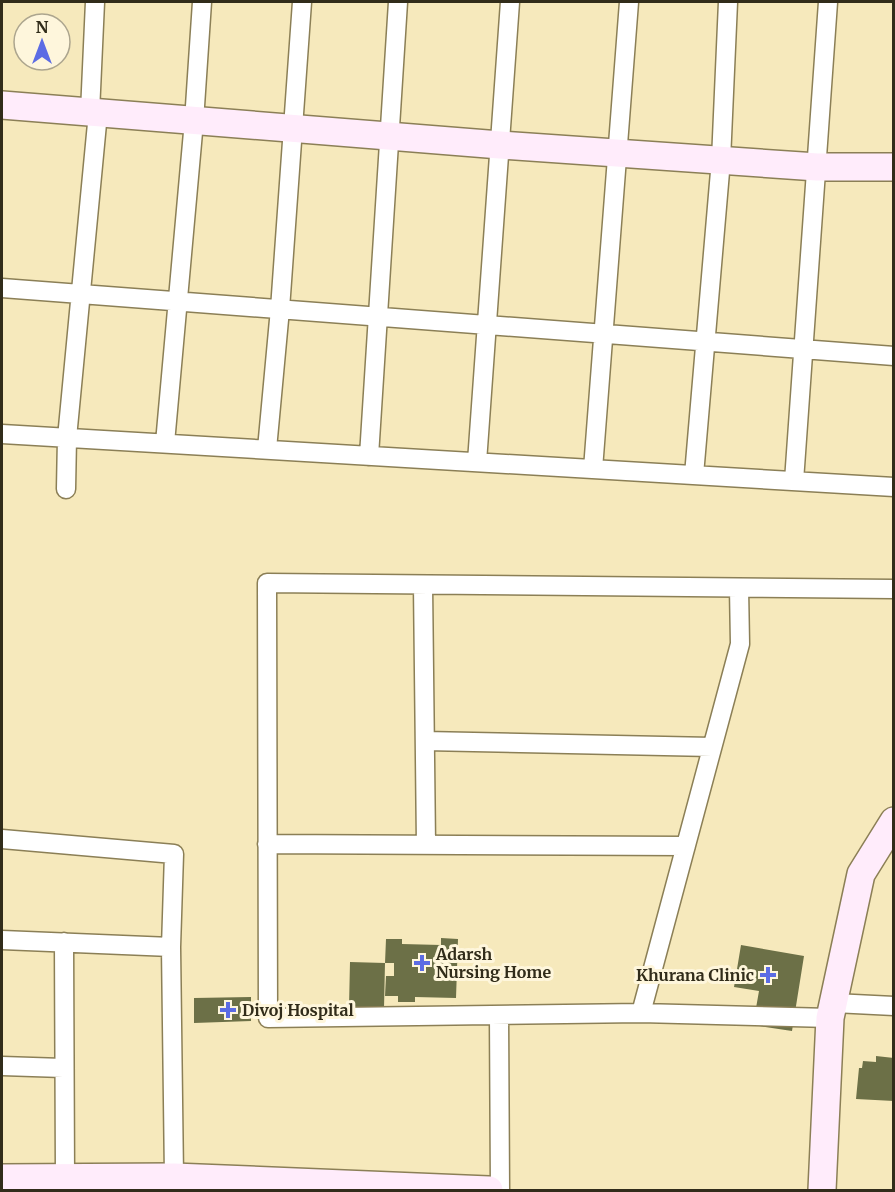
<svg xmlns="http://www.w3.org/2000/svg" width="895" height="1192" viewBox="0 0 895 1192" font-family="Merriweather,serif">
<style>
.building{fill:#6c7047}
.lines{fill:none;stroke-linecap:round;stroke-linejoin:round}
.street-casing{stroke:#8b7f56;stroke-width:21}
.secondary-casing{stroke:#8b7f56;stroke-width:30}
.street{stroke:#fff;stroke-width:18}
.secondary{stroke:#ffecfb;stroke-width:27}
.poi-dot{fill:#5c6ce4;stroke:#fef6dc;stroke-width:2}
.labels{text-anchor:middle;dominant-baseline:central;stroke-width:6;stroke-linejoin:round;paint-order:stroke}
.poi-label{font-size:16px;font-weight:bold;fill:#312c1a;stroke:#fef6dc;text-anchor:start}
</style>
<rect width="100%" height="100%" fill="#f6e9bc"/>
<path class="building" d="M 441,938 L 458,939 L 456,998 L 415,997 L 415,1002 L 398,1002 L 398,996 L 385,996 L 386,976 L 394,976 L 394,963 L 385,963 L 386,939 L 402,939 L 402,944 L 441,945 Z
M 741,945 L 804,956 L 792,1031 L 753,1025 L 759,991 L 734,987 Z
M 350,962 L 385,963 L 384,1008 L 349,1007 Z
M 251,997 L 251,1021 L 194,1023 L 194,998 Z
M 876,1056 L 894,1058 L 894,1101 L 856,1099 L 859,1068 L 862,1068 L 863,1061 L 876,1062 Z"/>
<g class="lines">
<g class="street-casing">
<path id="street" d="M 90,112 L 95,2
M 2,288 L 894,356
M 2,434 L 894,487
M 165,443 L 194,121 L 202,2
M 267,449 L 280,309 L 302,2
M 369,456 L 398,2
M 477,462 L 510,2
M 593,469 L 629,2
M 694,475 L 721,160 L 728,2
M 794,481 L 828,2
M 66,489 L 67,438 L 98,113
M 423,585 L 426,845
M 739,588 L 740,644 L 641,1013 L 268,1018 L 267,583 L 894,589
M 425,741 L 712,747
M 2,839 L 174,854 L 171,947 L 174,1177
M 267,844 L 686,846
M 2,940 L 171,947
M 64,942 L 65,1177
M 834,1003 L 894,1006
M 641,1013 L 830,1018
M 499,1015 L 500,1190
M 2,1066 L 63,1068"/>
</g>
<g class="secondary-casing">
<path id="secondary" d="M 2,105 L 500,145 L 817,167 L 894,167
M 2,1178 L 174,1177 L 489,1190
M 822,1190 L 830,1018 L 861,874 L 894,821"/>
</g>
<use href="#street" class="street"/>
<use href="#secondary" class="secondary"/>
</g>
<g class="poi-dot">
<path d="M419 954h6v6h6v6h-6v6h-6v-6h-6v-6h6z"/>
<path d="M765 966h6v6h6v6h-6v6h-6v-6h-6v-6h6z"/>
<path d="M225 1001h6v6h6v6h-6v6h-6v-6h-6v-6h6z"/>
</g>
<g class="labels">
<g class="poi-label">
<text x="436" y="954">Adarsh<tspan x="436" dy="18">Nursing Home</tspan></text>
<text x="754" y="975" text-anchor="end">Khurana Clinic</text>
<text x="242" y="1010">Divoj Hospital</text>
</g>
</g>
<rect width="895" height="1192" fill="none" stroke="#312c1a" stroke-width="6"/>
<g transform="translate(42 42)"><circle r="28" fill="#fef6dc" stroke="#aca58e" stroke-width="1.5"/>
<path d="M0-4.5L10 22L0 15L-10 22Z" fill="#5c6ce4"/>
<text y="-9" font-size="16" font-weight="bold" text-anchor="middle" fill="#312c1a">N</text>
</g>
</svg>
